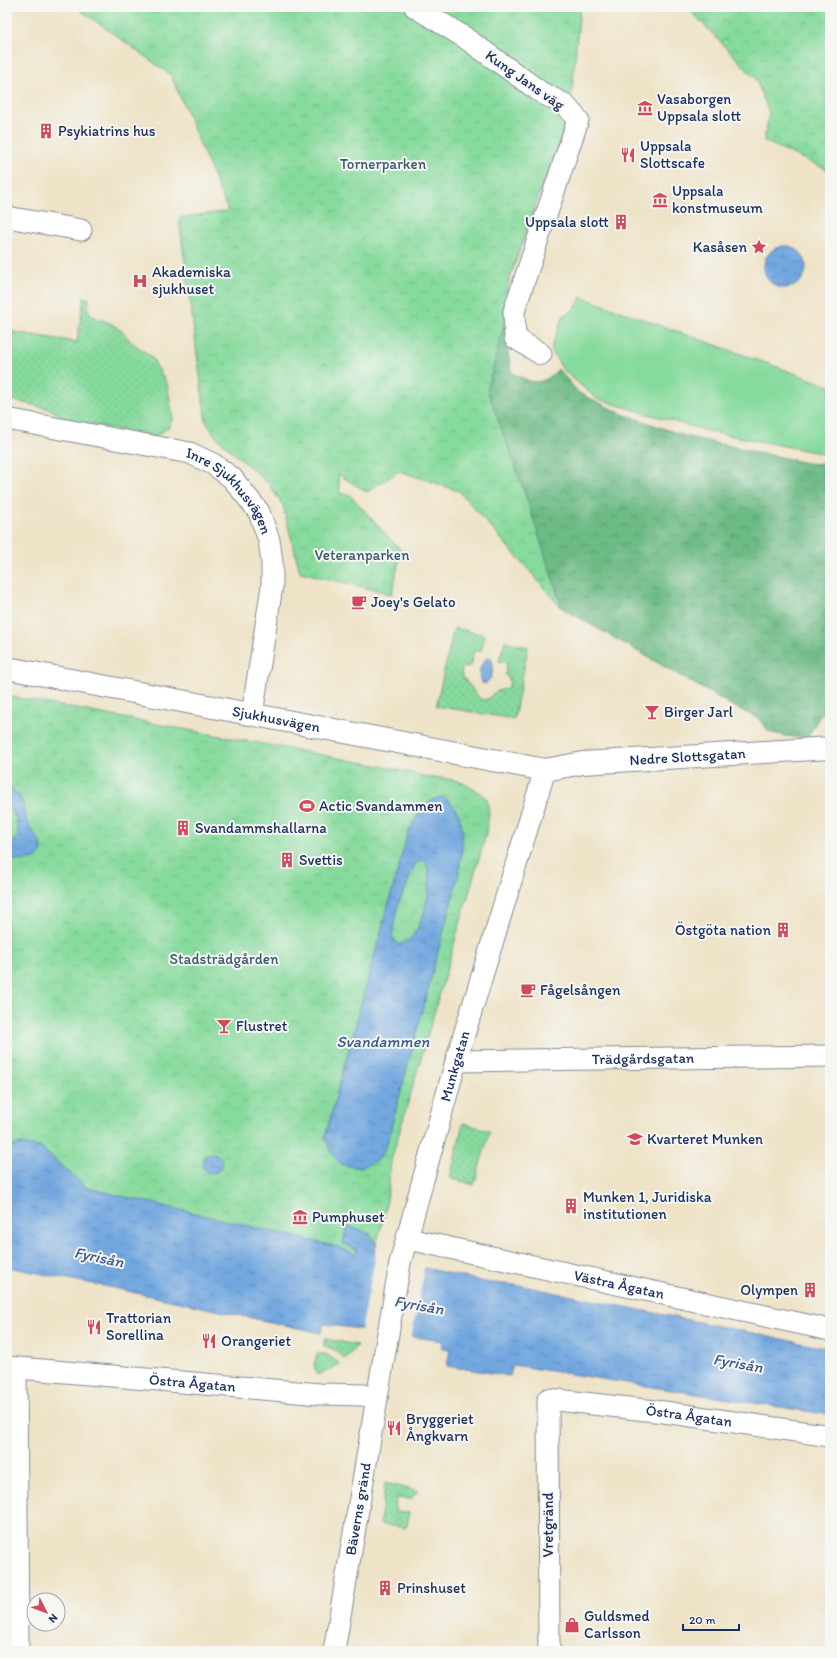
<svg xmlns="http://www.w3.org/2000/svg" width="837" height="1658" viewBox="0 0 837 1658" font-family="Itim,sans-serif">
<style>
.grass{fill:url(#grass-dots);stroke:#50847d}
.forest{fill:url(#forest-crowns);stroke:#447471}
.park{fill:url(#park-crowns);stroke:#50847d}
.garden{fill:#86da9c;stroke:#50847d}
.water{fill:url(#water-ripples);stroke:#466b9e;fill-rule:evenodd}
.pier{fill:#eee3c7}
.lines{fill:none;stroke-linecap:round;stroke-linejoin:round}
.minor-casing{stroke:#848992;stroke-width:23}
.tertiary-casing{stroke:#848992;stroke-width:24}
.minor{stroke:#fff;stroke-width:21}
.tertiary{stroke:#fff;stroke-width:22}
.labels{text-anchor:middle;dominant-baseline:central;stroke-width:4;stroke-linejoin:round;paint-order:stroke}
.street-label{font-size:15px;fill:#1b2f5e;stroke:#f6f6f2}
.poi-label{font-size:15px;fill:#1b2f5e;stroke:#f6f6f2;text-anchor:start}
.park-label{font-size:15px;fill:#365a6e;stroke:#f6f6f2}
.water-label{font-size:16px;font-style:italic;fill:#39598b;stroke:#f6f6f2}
</style>
<defs>
<pattern id="grass-dots" width="8" height="8" patternUnits="userSpaceOnUse"><rect width="8" height="8" fill="#86da9c"/><path d="M2 2h.1M6 6h.1" fill="none" stroke="#73bb89" stroke-width="1.8" stroke-linecap="round"/></pattern>
<pattern id="forest-crowns" width="20" height="18" patternUnits="userSpaceOnUse"><rect width="20" height="18" fill="#6cba84"/><path d="M2 6a3 3 0 1 1 6 0M12 15a3 3 0 1 1 6 0" fill="none" stroke="#58986f"/></pattern>
<pattern id="park-crowns" width="20" height="18" patternUnits="userSpaceOnUse"><rect width="20" height="18" fill="#86da9c"/><path d="M2 6a3 3 0 1 1 6 0M12 15a3 3 0 1 1 6 0" fill="none" stroke="#73bb89"/></pattern>
<pattern id="water-ripples" width="26" height="14" patternUnits="userSpaceOnUse"><rect width="26" height="14" fill="#72a7df"/><path d="M2 4q2-2 4 0t4 0M15 11q2-2 4 0t4 0" fill="none" stroke="#5d88b8"/></pattern>
</defs>
<rect width="100%" height="100%" fill="#f6f6f2"/>
<filter id="ink" filterUnits="userSpaceOnUse"><feTurbulence type="fractalNoise" baseFrequency=".025" numOctaves="2"/><feDisplacementMap in="SourceGraphic" scale="8" xChannelSelector="R" yChannelSelector="G"/><feConvolveMatrix kernelMatrix="1 2 1 2 8 2 1 2 1" color-interpolation-filters="sRGB"/></filter>
<filter id="wash" filterUnits="userSpaceOnUse"><feTurbulence type="fractalNoise" baseFrequency=".012" numOctaves="4" result="noise"/><feDisplacementMap in="SourceGraphic" scale="16" xChannelSelector="R" yChannelSelector="G"/><feGaussianBlur stdDeviation="0.9" result="paint"/><feColorMatrix in="noise" values="0 0 0 0 0 0 0 0 0 0 0 0 0 0 0 0 0 1.4 0 .05"/><feComposite in="paint" operator="in"/></filter>
<g filter="url(#wash)">
<rect width="100%" height="100%" fill="#eee3c7"/>
<path class="grass" d="M 84,297 L 89,298 L 88,310 L 92,316 L 112,324 L 122,331 L 131,342 L 151,356 L 167,384 L 173,418 L 169,427 L 154,437 L 68,420 L 50,409 L 7,399 L 7,331 L 77,342 Z
M 454,628 L 485,635 L 481,651 L 474,651 L 470,666 L 463,667 L 461,672 L 462,676 L 481,700 L 488,699 C 494,691 499,691 507,688 L 510,683 L 508,677 L 505,675 L 507,663 L 499,661 L 505,641 L 528,647 L 514,719 L 436,706 Z
M 463,1123 L 490,1131 L 474,1185 L 450,1178 Z
M 325,1339 L 357,1345 L 347,1358 L 344,1358 L 335,1350 L 323,1345 Z
M 317,1354 L 326,1354 L 340,1364 L 317,1375 L 314,1365 Z
M 385,1483 L 418,1491 L 411,1499 L 396,1498 L 395,1512 L 409,1513 L 407,1526 L 405,1528 L 380,1524 Z"/>
<path class="forest" d="M 504,324 L 511,372 C 531,383 541,388 558,369 L 579,393 L 620,413 L 685,436 L 807,463 L 830,465 L 830,710 L 821,714 L 807,738 L 785,736 L 769,732 L 759,719 L 733,706 L 562,608 L 525,493 L 487,390 Z"/>
<path class="park" d="M 76,7 L 580,7 L 572,90 L 566,126 L 540,193 L 508,283 L 504,324 L 487,390 L 525,493 L 562,608 L 459,491 L 399,471 L 367,492 L 338,474 L 340,494 L 349,494 L 401,551 L 392,594 L 300,572 L 283,506 L 269,484 L 217,438 L 206,422 L 179,218 L 228,211 L 171,75 Z
M 687,7 L 830,7 L 830,171 L 764,141 L 769,113 L 756,79 Z
M 7,696 L 391,768 L 431,778 L 443,778 L 458,781 L 475,789 L 487,799 L 489,813 L 486,834 L 391,1161 L 386,1209 L 376,1245 L 370,1234 L 348,1226 L 343,1243 L 357,1250 L 356,1254 L 338,1247 L 87,1188 L 41,1148 L 21,1144 L 7,1148 Z"/>
<path class="garden" d="M 581,297 L 830,386 L 830,455 L 707,431 L 597,399 L 563,370 L 551,349 L 563,316 L 575,309 Z"/>
<path class="water" d="M764 267a21 21 0 1 1 42 0a21 21 0 1 1-42 0Z
M 487,658 L 491,658 C 495,667 493,678 485,684 L 481,682 C 477,674 481,663 487,658 Z
M 7,788 C 12,790 17,792 20,797 C 24,804 23,813 27,821 C 31,831 41,839 42,851 L 35,859 L 24,861 L 7,859 L 7,844 L 17,838 C 19,824 17,815 7,806 Z
M 443,797 C 470,813 462,847 459,873 L 386,1147 L 378,1160 L 360,1168 L 341,1164 L 331,1152 L 325,1137 L 407,836 C 414,820 424,799 443,797 ZM 425,860 C 435,881 425,919 412,937 C 409,941 403,943 399,945 L 392,936 L 398,905 L 416,863 Z
M 21,1144 L 41,1148 L 87,1188 L 338,1247 L 356,1254 L 357,1250 L 343,1243 L 347,1226 L 370,1234 L 376,1245 L 374,1255 L 423,1274 L 425,1268 L 485,1282 L 523,1286 L 830,1349 L 830,1415 L 513,1365 L 510,1376 L 447,1366 L 450,1350 L 442,1349 L 443,1341 L 324,1324 L 321,1333 L 114,1288 L 7,1267 L 7,1148 Z
M202 1163a10 10 0 1 1 20 0a10 10 0 1 1-20 0Z"/>
<path class="pier" d="M 376,1254 L 424,1273 L 411,1339 L 361,1331 Z"/>
</g>
<g filter="url(#ink)">
<g class="lines">
<g class="minor-casing">
<g id="minor">
<path d="M 415,7 L 464,37 L 542,93 L 564,104 L 578,120 L 514,311 L 515,338 L 541,354"/>
<path d="M 7,217 L 81,230"/>
<path id="s1" d="M 7,419 L 190,453 L 213,464 L 232,478 L 259,512 L 269,540 L 272,562 L 272,586 L 252,715"/>
<path id="s2" d="M 456,1061 L 830,1056"/>
<path id="s3" d="M 408,1239 L 830,1330"/>
<path id="s4" d="M 7,1367 L 320,1394 L 364,1395 L 376,1399"/>
<path d="M 16,1368 L 18,1651"/>
<path id="s5" d="M 334,1651 L 400,1263 L 456,1061 L 545,770"/>
<path id="s6" d="M 549,1651 L 548,1399 L 664,1412 L 830,1436"/>
</g>
</g>
<g class="tertiary-casing">
<g id="tertiary">
<path id="s7" d="M 7,668 L 545,770 L 583,763 L 830,748"/>
</g>
</g>
<use href="#minor" class="minor"/>
<use href="#tertiary" class="tertiary"/>
</g>
</g>
<defs>
<g id="museum-bare" transform="scale(1.2)"><path d="M0-6L6-3V-2H-6V-3ZM-5-1h2V3h-2ZM-1-1h2V3h-2ZM3-1h2V3H3ZM-6 4H6V6H-6Z" fill="#d1495b" stroke="#f6f6f2" stroke-width="2.5" paint-order="stroke"/></g>
<g id="building-bare" transform="scale(1.2)"><path d="M-4-6H4V6H1V3H-1V6H-4ZM-2.5-4.3h1.7v1.8h-1.7ZM.8-4.3h1.7v1.8H.8ZM-2.5-1h1.7V.8h-1.7ZM.8-1h1.7V.8H.8Z" fill="#d1495b" stroke="#f6f6f2" stroke-width="2.5" paint-order="stroke"/></g>
<g id="restaurant-bare" transform="scale(1.2)"><path d="M-5-6h1v4h1v-4h1v4h1v-4h1v5L-1.5 .5V6h-2V.5L-5-1ZM5-6V6H3V1.5H1.5Q1.5-4 5-6Z" fill="#d1495b" stroke="#f6f6f2" stroke-width="2.5" paint-order="stroke"/></g>
<g id="sight-bare" transform="scale(1.2)"><path d="M0-6L1.8-2.2L6-1.7L2.9 1.2L3.7 5.4L0 3.3L-3.7 5.4L-2.9 1.2L-6-1.7L-1.8-2.2Z" fill="#d1495b" stroke="#f6f6f2" stroke-width="2.5" paint-order="stroke"/></g>
<g id="hospital-bare" transform="scale(1.2)"><path d="M-5-5h3v3.5h4V-5h3V5h-3V1.5h-4V5h-3Z" fill="#d1495b" stroke="#f6f6f2" stroke-width="2.5" paint-order="stroke"/></g>
<g id="cafe-bare" transform="scale(1.2)"><path d="M-5.5-4.5H6V0H3Q3 3.5 0 3.5H-2.5Q-5.5 3.5-5.5 0ZM3-3.2v2h1.7v-2ZM-6 4.5H4V6H-6Z" fill="#d1495b" stroke="#f6f6f2" stroke-width="2.5" paint-order="stroke"/></g>
<g id="bar-bare" transform="scale(1.2)"><path d="M-6-5H6L.8 .8V4.5H3.5V6h-7V4.5H-.8V.8Z" fill="#d1495b" stroke="#f6f6f2" stroke-width="2.5" paint-order="stroke"/></g>
<g id="stadium-bare" transform="scale(1.2)"><path d="M0-5a6.5 5 0 1 0 0 10a6.5 5 0 1 0 0-10ZM-3.5-1.8h7v3.6h-7Z" fill="#d1495b" stroke="#f6f6f2" stroke-width="2.5" paint-order="stroke"/></g>
<g id="university-bare" transform="scale(1.2)"><path d="M0-5L7-2L0 1L-7-2ZM-4 1L0 2.5L4 1V4Q0 6-4 4Z" fill="#d1495b" stroke="#f6f6f2" stroke-width="2.5" paint-order="stroke"/></g>
<g id="shop-bare" transform="scale(1.2)"><path d="M-5-2.5h2.3a2.7 3.5 0 0 1 5.4 0H5L5.5 6h-11ZM-1.5-2.5h3a1.5 2.3 0 0 0-3 0Z" fill="#d1495b" stroke="#f6f6f2" stroke-width="2.5" paint-order="stroke"/></g>
</defs>
<g fill-rule="evenodd">
<use href="#museum-bare" x="645" y="108"/>
<use href="#building-bare" x="46" y="131"/>
<use href="#restaurant-bare" x="628" y="155"/>
<use href="#museum-bare" x="660" y="200"/>
<use href="#building-bare" x="621" y="222"/>
<use href="#sight-bare" x="759" y="247"/>
<use href="#hospital-bare" x="140" y="281"/>
<use href="#cafe-bare" x="359" y="602"/>
<use href="#bar-bare" x="652" y="712"/>
<use href="#stadium-bare" x="307" y="806"/>
<use href="#building-bare" x="183" y="828"/>
<use href="#building-bare" x="287" y="860"/>
<use href="#building-bare" x="783" y="930"/>
<use href="#cafe-bare" x="528" y="990"/>
<use href="#bar-bare" x="224" y="1026"/>
<use href="#university-bare" x="635" y="1139"/>
<use href="#building-bare" x="571" y="1206"/>
<use href="#museum-bare" x="300" y="1217"/>
<use href="#building-bare" x="810" y="1290"/>
<use href="#restaurant-bare" x="94" y="1327"/>
<use href="#restaurant-bare" x="209" y="1341"/>
<use href="#restaurant-bare" x="394" y="1428"/>
<use href="#building-bare" x="385" y="1588"/>
<use href="#shop-bare" x="572" y="1625"/>
</g>
<g class="labels">
<g class="street-label">
<text transform="translate(525 80) rotate(35)">Kung Jans väg</text>
<text stroke="none"><textPath href="#s1" startOffset="242">Inre Sjukhusvägen</textPath></text>
<text stroke="none"><textPath href="#s7" startOffset="274">Sjukhusvägen</textPath></text>
<text stroke="none"><textPath href="#s7" startOffset="691">Nedre Slottsgatan</textPath></text>
<text stroke="none"><textPath href="#s2" startOffset="187">Trädgårdsgatan</textPath></text>
<text stroke="none"><textPath href="#s5" startOffset="598">Munkgatan</textPath></text>
<text stroke="none"><textPath href="#s3" startOffset="216">Västra Ågatan</textPath></text>
<text stroke="none"><textPath href="#s4" startOffset="186">Östra Ågatan</textPath></text>
<text stroke="none"><textPath href="#s6" startOffset="394">Östra Ågatan</textPath></text>
<text stroke="none"><textPath href="#s5" startOffset="144">Bäverns gränd</textPath></text>
<text transform="translate(548 1525) rotate(-90)">Vretgränd</text>
</g>
<g class="poi-label">
<text x="657" y="99">Vasaborgen<tspan x="657" dy="17">Uppsala slott</tspan></text>
<text x="58" y="131">Psykiatrins hus</text>
<text x="640" y="146">Uppsala<tspan x="640" dy="17">Slottscafe</tspan></text>
<text x="672" y="191">Uppsala<tspan x="672" dy="17">konstmuseum</tspan></text>
<text x="609" y="222" text-anchor="end">Uppsala slott</text>
<text x="747" y="247" text-anchor="end">Kasåsen</text>
<text x="152" y="272">Akademiska<tspan x="152" dy="17">sjukhuset</tspan></text>
<text x="371" y="602">Joey's Gelato</text>
<text x="664" y="712">Birger Jarl</text>
<text x="319" y="806">Actic Svandammen</text>
<text x="195" y="828">Svandammshallarna</text>
<text x="299" y="860">Svettis</text>
<text x="771" y="930" text-anchor="end">Östgöta nation</text>
<text x="540" y="990">Fågelsången</text>
<text x="236" y="1026">Flustret</text>
<text x="647" y="1139">Kvarteret Munken</text>
<text x="583" y="1197">Munken 1, Juridiska<tspan x="583" dy="17">institutionen</tspan></text>
<text x="312" y="1217">Pumphuset</text>
<text x="798" y="1290" text-anchor="end">Olympen</text>
<text x="106" y="1318">Trattorian<tspan x="106" dy="17">Sorellina</tspan></text>
<text x="221" y="1341">Orangeriet</text>
<text x="406" y="1419">Bryggeriet<tspan x="406" dy="17">Ångkvarn</tspan></text>
<text x="397" y="1588">Prinshuset</text>
<text x="584" y="1616">Guldsmed<tspan x="584" dy="17">Carlsson</tspan></text>
</g>
<g class="park-label">
<text x="383" y="164">Tornerparken</text>
<text x="362" y="555">Veteranparken</text>
<text x="224" y="959">Stadsträdgården</text>
</g>
<g class="water-label">
<text x="383" y="1041">Svandammen</text>
<text transform="translate(99 1257) rotate(12)">Fyrisån</text>
<text transform="translate(419 1305) rotate(10)">Fyrisån</text>
<text transform="translate(738 1363) rotate(10)">Fyrisån</text>
</g>
</g>
<rect width="837" height="1658" fill="none" stroke="#f6f6f2" stroke-width="24"/>
<g transform="translate(46 1612) rotate(132)"><circle r="19" fill="#f6f6f2" stroke="#9ea6b7"/>
<path d="M0-3L7 15L0 10L-7 15Z" fill="#d1495b"/>
<text y="-6" font-size="11" font-weight="bold" text-anchor="middle" fill="#1b2f5e">N</text>
</g>
<path d="M683 1624v6h56v-6" fill="none" stroke="#1b2f5e" stroke-width="2"/>
<text x="689" y="1624" font-size="12" fill="#1b2f5e" stroke="#f6f6f2" stroke-width="3" paint-order="stroke">20 m</text>
</svg>
